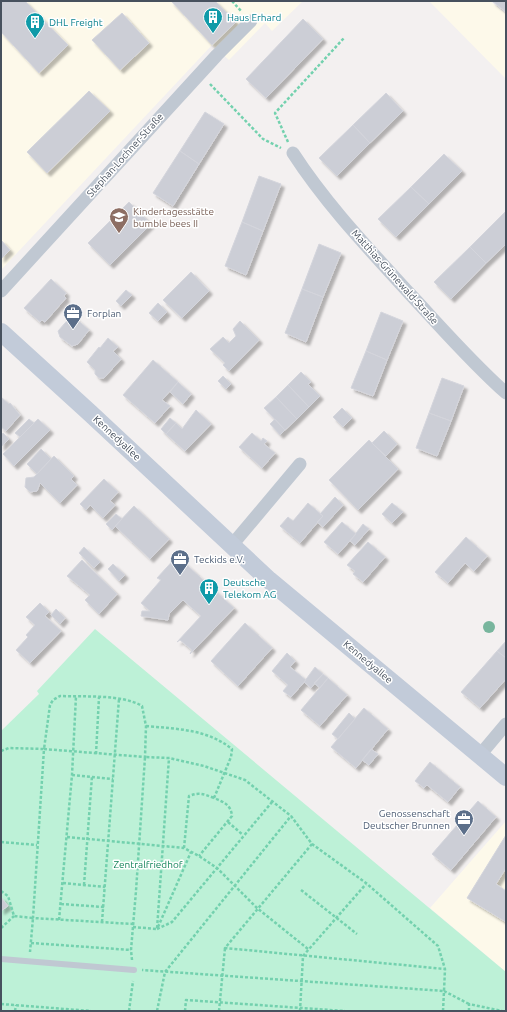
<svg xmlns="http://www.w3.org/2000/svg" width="507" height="1012" viewBox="0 0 507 1012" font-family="Ubuntu,sans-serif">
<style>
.commercial{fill:#fdf9ea}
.green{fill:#bdf1d7}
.building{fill:#ccced6;stroke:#d4d5dc;filter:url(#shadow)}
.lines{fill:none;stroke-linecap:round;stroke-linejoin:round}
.path{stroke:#73d1ae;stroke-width:2.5;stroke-dasharray:3 2;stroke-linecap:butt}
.lane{stroke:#c0c8d2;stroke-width:6}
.street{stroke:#c0c8d2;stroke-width:13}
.secondary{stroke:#c2cbd9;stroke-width:18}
.tree{fill:#78b59d}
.labels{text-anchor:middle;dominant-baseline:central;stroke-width:3;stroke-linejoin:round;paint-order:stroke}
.culture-label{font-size:10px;fill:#0d838f;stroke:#fff;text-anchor:start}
.street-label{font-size:10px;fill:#47515e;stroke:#fff}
.education-label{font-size:10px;fill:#785e54;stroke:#fff;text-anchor:start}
.service-label{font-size:10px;fill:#4e5e75;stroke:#fff;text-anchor:start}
.park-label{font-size:10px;fill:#138459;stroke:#fff}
</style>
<defs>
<filter id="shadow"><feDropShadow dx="3.5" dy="3.5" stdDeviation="1" flood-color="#0004"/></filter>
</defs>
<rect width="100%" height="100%" fill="#f3f0f0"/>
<path class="commercial" d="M 1,1 L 303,1 L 272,31 L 265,23 L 229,60 L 212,45 L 1,270 Z
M 429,1 L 490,1 L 506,14 L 506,79 Z
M 506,821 L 506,972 L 430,908 Z"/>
<path class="green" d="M 95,629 L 506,972 L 506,1011 L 1,1011 L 1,731 L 39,694 L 37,691 Z"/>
<path class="building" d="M 1,1 L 25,1 L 68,45 L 39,73 L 1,32 Z
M 171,1 L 215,1 L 236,22 L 212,45 Z
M 492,1 L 506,1 L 506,12 Z
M 122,13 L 149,43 L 120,70 L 92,40 Z
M 303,19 L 323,39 L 266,98 L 246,79 Z
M 89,91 L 110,111 L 47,173 L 27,152 Z
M 386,93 L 403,111 L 370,143 L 353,125 Z
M 205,112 L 224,124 L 199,164 L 180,151 Z
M 353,125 L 370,143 L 337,176 L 319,158 Z
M 180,151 L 199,164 L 173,206 L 153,193 Z
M 444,154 L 462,171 L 429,204 L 411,187 Z
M 259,176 L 281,184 L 263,231 L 242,222 Z
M 411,187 L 429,204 L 396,237 L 378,219 Z
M 129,202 L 151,224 L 110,265 L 88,243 Z
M 506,211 L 506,244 L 486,263 L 470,247 Z
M 242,222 L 263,231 L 246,275 L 225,266 Z
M 1,240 L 10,250 L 1,259 Z
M 319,244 L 341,253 L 323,297 L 302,289 Z
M 470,247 L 486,263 L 451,299 L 434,282 Z
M 191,272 L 209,291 L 182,318 L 163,300 Z
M 51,279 L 66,293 L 64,296 L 66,298 L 45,322 L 42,320 L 40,322 L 24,308 Z
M 302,289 L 323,297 L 306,342 L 285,333 Z
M 126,290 L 132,295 L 121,306 L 116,301 Z
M 158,303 L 167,312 L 158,321 L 149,313 Z
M 381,312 L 403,321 L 387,360 L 366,351 Z
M 72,315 L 89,330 L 78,344 L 72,346 L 60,337 L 58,331 Z
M 240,321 L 259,340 L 229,371 L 223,365 L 225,363 L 210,349 L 223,337 L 229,343 L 236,336 L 233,329 Z
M 108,338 L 118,347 L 113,351 L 121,359 L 104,378 L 99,378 L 95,374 L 95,370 L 87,362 L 99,347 L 100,348 Z
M 366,351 L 387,360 L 373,396 L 351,388 Z
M 153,360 L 178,382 L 162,400 L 170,406 L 155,423 L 123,395 Z
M 301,372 L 311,382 L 308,384 L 320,396 L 309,407 L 288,385 Z
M 223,376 L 231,384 L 226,389 L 218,381 Z
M 442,378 L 464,386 L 451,421 L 429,413 Z
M 178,382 L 191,394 L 183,404 L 170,392 Z
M 288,385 L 309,407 L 297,419 L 276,397 Z
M 1,397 L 9,404 L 10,403 L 20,415 L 6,431 L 1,427 Z
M 276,397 L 297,419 L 285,430 L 264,408 Z
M 342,408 L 352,418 L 343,427 L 333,417 Z
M 196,410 L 211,424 L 185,451 L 166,434 L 176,423 L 182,429 Z
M 429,413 L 451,421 L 437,456 L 416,448 Z
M 170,418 L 176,423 L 166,434 L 161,429 Z
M 29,419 L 34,423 L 20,437 L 15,433 Z
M 38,419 L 50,430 L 14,466 L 3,454 Z
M 275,419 L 285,430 L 280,435 L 270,424 Z
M 384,431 L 397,444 L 386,456 L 372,443 Z
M 3,433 L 9,439 L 1,447 L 1,435 Z
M 252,433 L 261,441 L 263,438 L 267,441 L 264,444 L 275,453 L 262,468 L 239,447 Z
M 369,440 L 398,469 L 358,510 L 329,480 Z
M 41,449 L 51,459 L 37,474 L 27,464 Z
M 54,456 L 74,476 L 71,479 L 77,485 L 60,503 L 40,483 L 37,491 L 30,492 L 25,487 L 26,478 L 34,477 Z
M 104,479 L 118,492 L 110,501 L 115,505 L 103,518 L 90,505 L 86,510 L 80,504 Z
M 335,497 L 343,505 L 323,527 L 317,522 L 323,516 L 320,514 Z
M 308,503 L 323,516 L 300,543 L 280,526 L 288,517 L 293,521 Z
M 392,503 L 403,512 L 392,523 L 382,514 Z
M 134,506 L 169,539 L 150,559 L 115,526 Z
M 116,514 L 122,519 L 112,530 L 106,524 Z
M 342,522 L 356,534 L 338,554 L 324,542 Z
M 363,524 L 369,529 L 355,545 L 350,541 Z
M 466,537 L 487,556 L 474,571 L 465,563 L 448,583 L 435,572 Z
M 368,542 L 385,557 L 363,582 L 353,574 L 355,571 L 347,565 Z
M 84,547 L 100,562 L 94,568 L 79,553 Z
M 177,556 L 234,608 L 190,654 L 192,650 L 180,640 L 177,642 L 201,616 L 183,600 L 169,614 L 168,620 L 141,616 L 142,611 L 150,611 L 141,603 L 161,580 L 157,578 Z
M 82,560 L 117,594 L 99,614 L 85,600 L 90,595 L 67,576 Z
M 113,564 L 125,575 L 119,581 L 108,569 Z
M 40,603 L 49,612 L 45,616 L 61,631 L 30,663 L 16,650 L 28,637 L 26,635 L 35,625 L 26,617 Z
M 56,609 L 65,618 L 60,624 L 51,615 Z
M 245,623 L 272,648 L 238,686 L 211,661 Z
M 506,641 L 506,658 L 497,651 Z
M 497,651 L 506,658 L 506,679 L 480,708 L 461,692 Z
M 287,653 L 295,661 L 290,667 L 306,680 L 291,697 L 283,691 L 288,685 L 272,671 Z
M 315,667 L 323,674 L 311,688 L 304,682 Z
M 323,674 L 328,678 L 320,688 L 314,683 Z
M 328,678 L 347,695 L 320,726 L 301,710 Z
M 364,708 L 388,729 L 356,768 L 331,747 Z
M 349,713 L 355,719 L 338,739 L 332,734 Z
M 371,749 L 378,754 L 369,765 L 362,760 Z
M 430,762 L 460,787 L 448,802 L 427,785 L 424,788 L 415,781 Z
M 478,801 L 496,817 L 451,870 L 432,854 Z
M 506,835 L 506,868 L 496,884 L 506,891 L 506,922 L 467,898 Z
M 1,897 L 8,906 L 1,911 Z"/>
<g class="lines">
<path class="path" d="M 232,1 L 241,11
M 210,84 L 263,139 L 281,148
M 288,142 L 275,113 L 344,38
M 146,726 C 177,729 207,729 232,749 L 231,757 L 214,798 C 224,802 231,805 232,816 L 199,856
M 1,751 L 9,748 L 44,749 L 50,705 L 53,700 L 60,696 C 84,697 122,694 142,706 L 146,726 L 145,757 L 44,749 L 33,918 L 133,924
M 96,754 L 99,697
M 72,775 L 113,779
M 228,822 L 243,835
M 67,837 L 184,848 L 199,856 L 217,868 L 257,908 L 308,949
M 1,842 L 37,845
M 312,844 L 225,948 L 445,969
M 184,848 L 189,796 C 199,792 204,794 214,798
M 63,883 L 105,887
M 84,885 L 92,776
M 301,890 L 357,934
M 1,891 L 8,896 L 14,916 L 33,918 L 30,952
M 61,904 L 104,907
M 59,920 L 72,775 L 76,696
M 102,922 L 119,699
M 133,927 L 157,929 L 169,758
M 158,927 L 191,852
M 1,928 L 14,916
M 157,929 L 172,922 L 272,802
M 31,943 L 131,950
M 132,960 L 131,950 L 136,891 L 145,757 L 169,758 L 204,766 L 245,780 L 291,816 L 312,844 L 366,883 L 438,946 L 445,969 L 444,991 L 142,970
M 1,1004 L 91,1011
M 15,1011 L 16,1005
M 129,1011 L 133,981
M 157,1011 L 165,972 L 291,816
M 185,1011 L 186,1000 L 345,1011
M 219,1011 L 225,948
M 300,1011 L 303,956 L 366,884
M 443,1011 L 444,991 L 469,1004
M 469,1011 L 469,1004 L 502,1011"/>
<path class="lane" d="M 1,959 L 134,970"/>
<path class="street" d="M 293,153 C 326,204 368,248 409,293 C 441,327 471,362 506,393
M 1,291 L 217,55 L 251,21
M 232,545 L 300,464
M 480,755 L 506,724"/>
<path class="secondary" d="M 1,332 L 90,413 L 269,580 L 506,777"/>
</g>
<circle class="tree" cx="489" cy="627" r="6"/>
<defs>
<g id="building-pin" transform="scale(1)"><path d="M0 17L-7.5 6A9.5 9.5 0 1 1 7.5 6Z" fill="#0f9aa8" stroke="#fff"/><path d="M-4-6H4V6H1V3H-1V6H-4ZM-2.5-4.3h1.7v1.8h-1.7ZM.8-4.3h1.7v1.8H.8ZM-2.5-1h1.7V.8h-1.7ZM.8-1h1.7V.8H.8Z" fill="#fff"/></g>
<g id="school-pin" transform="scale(1)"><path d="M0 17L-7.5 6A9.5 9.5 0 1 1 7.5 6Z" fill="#8d6e63" stroke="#fff"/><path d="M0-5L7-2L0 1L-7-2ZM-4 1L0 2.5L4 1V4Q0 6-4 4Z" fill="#fff"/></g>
<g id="office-pin" transform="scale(1)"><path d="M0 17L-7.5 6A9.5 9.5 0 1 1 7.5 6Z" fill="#5c6f8a" stroke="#fff"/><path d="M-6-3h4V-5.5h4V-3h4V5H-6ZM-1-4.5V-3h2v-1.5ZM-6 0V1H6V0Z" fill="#fff"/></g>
</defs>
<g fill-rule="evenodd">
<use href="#building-pin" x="213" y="17"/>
<use href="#building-pin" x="35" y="22"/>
<use href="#school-pin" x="119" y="217"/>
<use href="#office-pin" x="73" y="313"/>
<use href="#office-pin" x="180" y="559"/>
<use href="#building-pin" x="209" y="588"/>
<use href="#office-pin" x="464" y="819"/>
</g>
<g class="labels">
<g class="culture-label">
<text x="227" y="17">Haus Erhard</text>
<text x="49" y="22">DHL Freight</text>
<text x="223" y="582">Deutsche<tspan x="223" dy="12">Telekom AG</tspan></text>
</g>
<g class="street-label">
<text transform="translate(125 155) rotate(-48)">Stephan-Lochner-Straße</text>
<text transform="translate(395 277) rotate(48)">Matthias-Grünewald-Straße</text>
<text transform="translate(117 438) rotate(43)">Kennedyallee</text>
<text transform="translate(368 662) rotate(40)">Kennedyallee</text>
</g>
<g class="education-label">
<text x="133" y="211">Kindertagesstätte<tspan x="133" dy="12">bumble bees II</tspan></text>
</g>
<g class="service-label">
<text x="87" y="313">Forplan</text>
<text x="194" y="559">Teckids e.V.</text>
<text x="450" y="813" text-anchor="end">Genossenschaft<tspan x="450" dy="12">Deutscher Brunnen</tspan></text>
</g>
<g class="park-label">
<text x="148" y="864">Zentralfriedhof</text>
</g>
</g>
<rect width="507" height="1012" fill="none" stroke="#47515e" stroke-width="4"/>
</svg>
